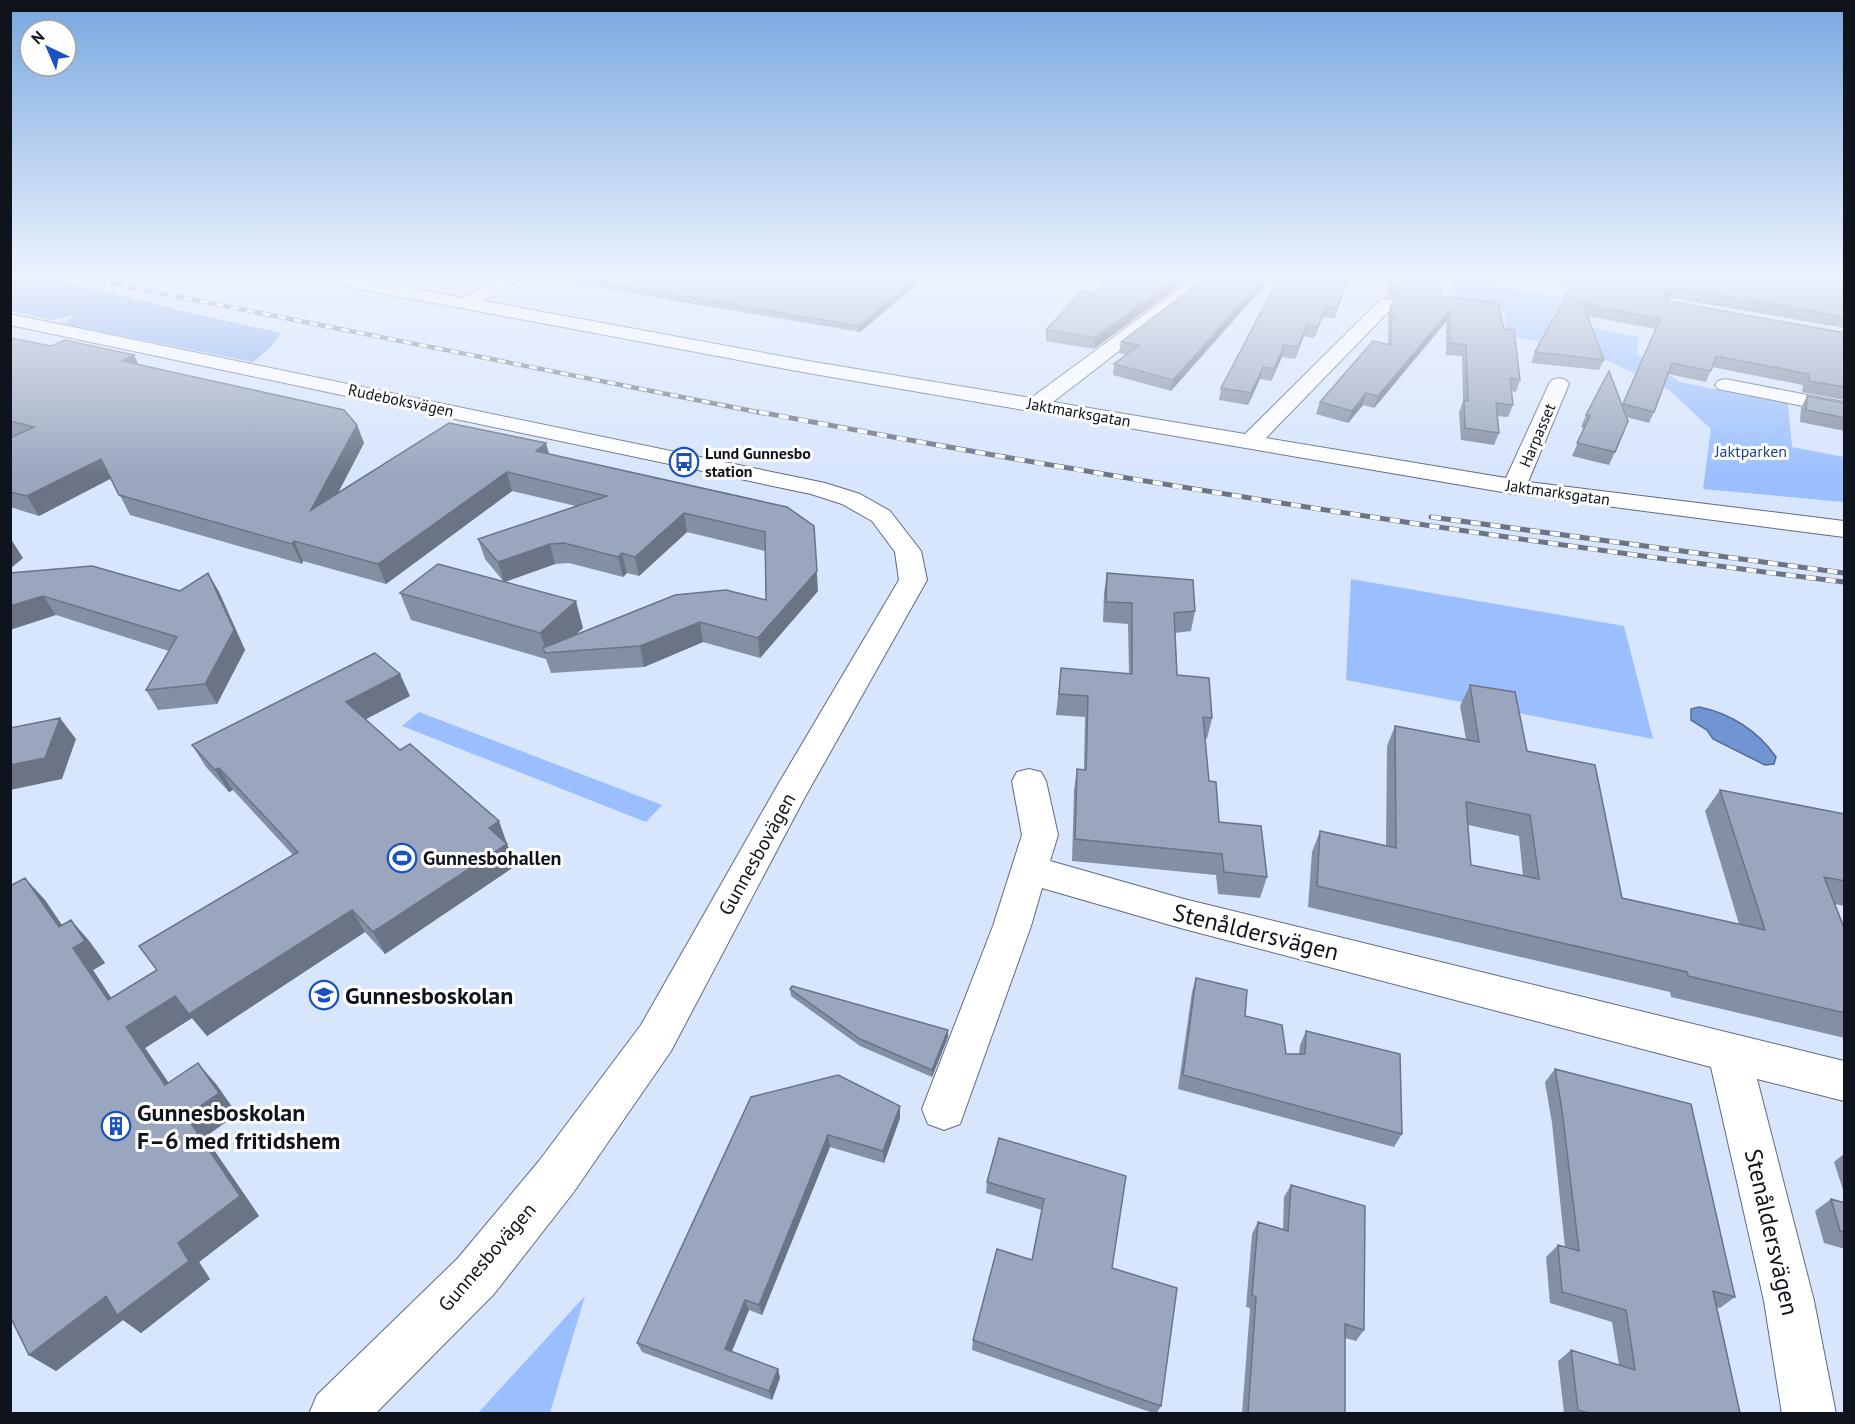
<svg xmlns="http://www.w3.org/2000/svg" width="1855" height="1424" viewBox="0 0 1855 1424" font-family="'PT Sans',sans-serif">
<style>
.green{fill:#9bbffe}
.forest{fill:#86abeb}
.water{fill:#7194d3;stroke:#546d9c;stroke-width:1.5}
.lines{fill:none;stroke-linecap:round;stroke-linejoin:round}
.minor-casing{stroke:#5f6b80;stroke-width:2}
.minor{fill:#fff;fill-rule:evenodd}
.rail-far1-casing{stroke:#6c7585;stroke-width:4.5}
.rail-casing{stroke:#6c7585;stroke-width:5}
.rail-far1{stroke:#fff;stroke-width:3;stroke-dasharray:8;stroke-linecap:butt}
.rail{stroke:#fff;stroke-width:4;stroke-dasharray:10;stroke-linecap:butt}
.wall{fill:#848fa3;fill-rule:evenodd}
.shaded-wall{fill:#6b7484}
.building{fill:#99a6bd;stroke:#6b7484;stroke-width:1.5;fill-rule:evenodd}
.labels{text-anchor:middle;dominant-baseline:central;stroke-width:6;stroke-linejoin:round;paint-order:stroke}
.far-street-label{font-size:16px;fill:#0f131c;stroke:#fff}
.far-park-label{font-size:16px;fill:#1c448f;stroke:#fff}
.far-poi-label{font-size:16px;font-weight:bold;fill:#0f131c;stroke:#fff;text-anchor:start}
.street-label{font-size:20px;fill:#0f131c;stroke:#fff}
.poi-label{font-size:20px;font-weight:bold;fill:#0f131c;stroke:#fff;text-anchor:start}
.near-street-label{font-size:24px;fill:#0f131c;stroke:#fff}
.near-poi-label{font-size:24px;font-weight:bold;fill:#0f131c;stroke:#fff;text-anchor:start}
</style>
<rect width="100%" height="100%" fill="#d7e5fd"/>
<path class="green" d="M 1392,276 L 1504,276 L 1499,286 L 1561,298 L 1551,319 L 1639,337 L 1637,354 L 1680,382 L 1788,404 L 1792,447 L 1844,457 L 1844,502 L 1703,489 L 1711,429 L 1669,390 L 1604,359 L 1571,347 L 1504,336 L 1506,312 L 1454,309 L 1454,284 Z
M 1351,579 L 1624,626 L 1653,739 L 1346,680 Z
M 419,712 L 662,805 L 646,822 L 402,726 Z
M 585,1296 L 550,1413 L 478,1413 Z"/>
<path class="forest" d="M 11,276 L 40,276 L 173,308 L 172,309 L 282,333 L 270,348 L 253,362 L 63,324 L 75,315 L 52,320 L 11,311 Z"/>
<path class="water" d="M 1699,707 C 1730,713 1758,731 1776,757 L 1774,764 L 1765,765 L 1713,739 L 1707,730 L 1691,720 L 1691,709 Z"/>
<g class="lines">
<g class="minor-casing">
<path id="minor" d="M 309,276 L 347,276 L 463,298 L 504,276 L 526,276 L 484,301 L 808,361 L 1031,398 L 1197,276 L 1216,276 L 1053,402 L 1245,434 L 1381,299 L 1393,299 L 1396,303 L 1393,307 L 1266,438 L 1506,478 L 1549,384 L 1552,380 L 1559,378 L 1566,380 L 1569,384 L 1528,482 L 1844,521 L 1844,537 L 1514,494 L 808,373 L 317,281 Z
M 10,314 L 825,483 L 860,494 L 890,511 L 921,551 L 927,580 L 805,797 L 671,1051 L 573,1193 L 494,1294 L 375,1414 L 309,1414 L 317,1395 L 458,1258 L 539,1161 L 641,1025 L 776,788 L 899,580 L 895,552 L 872,521 L 842,504 L 811,494 L 10,325 Z
M 1725,379 L 1844,402 L 1844,414 L 1718,389 L 1715,385 L 1718,381 Z
M 1029,769 L 1041,772 L 1046,781 L 1058,835 L 1050,861 L 1184,899 L 1844,1061 L 1844,1101 L 1757,1079 L 1814,1301 L 1836,1414 L 1782,1414 L 1764,1301 L 1711,1067 L 1184,929 L 1042,888 L 1031,926 L 960,1124 L 944,1130 L 928,1124 L 922,1109 L 993,926 L 1022,835 L 1012,781 L 1017,772 Z"/>
</g>
<use href="#minor" class="minor"/>
<g class="rail-far1-casing">
<path id="rail-far1" d="M 74,276 L 767,414"/>
</g>
<g class="rail-casing">
<path id="rail" d="M 759,412 C 1119,481 1480,537 1844,582
M 1431,517 L 1844,573"/>
</g>
<use href="#rail-far1" class="rail-far1"/>
<use href="#rail" class="rail"/>
</g>
<path class="wall" d="M 528,276 L 927,276 L 860,332 Z
M 1109,276 L 1094,349 L 1046,341 L 1046,330 L 1096,293 Z
M 1208,276 L 1171,391 L 1113,375 L 1114,364 L 1126,355 L 1119,353 L 1121,342 Z
M 1350,276 L 1334,319 L 1323,317 L 1314,338 L 1304,336 L 1295,359 L 1282,357 L 1271,381 L 1260,379 L 1248,405 L 1219,400 L 1221,388 Z
M 1390,276 L 1441,296 L 1504,329 L 1520,380 L 1516,392 L 1511,391 L 1513,405 L 1508,417 L 1497,416 L 1499,433 L 1494,445 L 1461,440 L 1459,412 L 1463,401 L 1462,356 L 1446,355 L 1446,322 L 1374,408 L 1363,405 L 1348,423 L 1316,414 L 1320,402 L 1388,344 L 1388,331 L 1389,328 L 1388,327 L 1388,316 L 1391,305 L 1396,299 L 1395,298 L 1388,297 L 1388,286 Z
M 1520,276 L 1845,276 L 1845,328 L 1671,298 L 1667,299 L 1669,301 L 1845,333 L 1845,401 L 1844,400 L 1802,392 L 1803,385 L 1712,367 L 1706,382 L 1668,374 L 1654,412 L 1649,423 L 1626,417 L 1615,452 L 1609,465 L 1572,456 L 1584,428 L 1581,427 L 1586,415 L 1622,406 L 1655,329 L 1587,316 L 1604,360 L 1599,370 L 1531,363 L 1535,352 L 1571,286 Z
M 10,338 L 51,346 L 134,355 L 138,365 L 357,425 L 364,443 L 338,493 L 549,454 L 787,507 L 818,591 L 760,658 L 703,642 L 644,667 L 551,673 L 546,659 L 411,620 L 400,593 L 504,582 L 485,559 L 478,539 L 576,506 L 512,491 L 386,584 L 303,561 L 302,564 L 130,515 L 111,478 L 39,516 L 10,507 L 10,438 L 14,436 L 10,435 ZM 687,532 L 765,551 L 766,600 L 575,635 L 583,628 L 505,582 L 555,564 L 569,563 L 623,577 L 627,573 L 639,576 Z
M 1807,396 L 1845,403 L 1845,431 L 1800,422 L 1801,408 Z
M 10,573 L 180,591 L 208,573 L 219,592 L 245,650 L 217,704 L 158,710 L 146,690 L 169,651 L 56,615 Z
M 1107,573 L 1195,611 L 1191,631 L 1175,633 L 1177,675 L 1212,718 L 1207,739 L 1205,738 L 1209,781 L 1219,822 L 1267,877 L 1260,898 L 1218,894 L 1216,875 L 1072,861 L 1074,790 L 1077,769 L 1084,770 L 1085,717 L 1056,715 L 1061,668 L 1129,674 L 1128,624 L 1103,622 L 1104,593 Z
M 1470,685 L 1527,751 L 1622,898 L 1739,924 L 1705,811 L 1720,790 L 1845,814 L 1845,906 L 1834,904 L 1845,930 L 1845,1038 L 1671,997 L 1670,992 L 1308,907 L 1312,852 L 1320,831 L 1386,846 L 1387,746 L 1395,726 L 1466,739 L 1460,706 ZM 1468,825 L 1519,836 L 1523,876 L 1471,865 Z
M 410,696 L 365,719 L 508,844 L 507,844 L 515,866 L 385,954 L 365,932 L 207,1036 L 192,1018 L 145,1048 L 169,1083 L 216,1084 L 237,1114 L 205,1137 L 259,1216 L 199,1262 L 210,1279 L 141,1333 L 123,1320 L 56,1371 L 29,1355 L 45,900 L 62,925 L 71,920 L 90,942 L 105,963 L 93,970 L 111,998 L 157,970 L 293,855 L 233,790 L 229,792 L 206,767 L 192,745 Z
M 1196,978 L 1245,1016 L 1286,1054 L 1299,1054 L 1300,1045 L 1306,1031 L 1402,1134 L 1394,1147 L 1178,1089 L 1192,992 Z
M 790,989 L 948,1030 L 948,1037 L 932,1077 L 860,1046 L 791,996 Z
M 1555,1069 L 1735,1297 L 1720,1308 L 1717,1307 L 1740,1413 L 1564,1413 L 1558,1361 L 1571,1350 L 1619,1365 L 1612,1322 L 1550,1303 L 1546,1257 L 1558,1245 L 1565,1248 L 1552,1123 L 1545,1082 Z
M 751,1097 L 900,1106 L 900,1118 L 884,1163 L 830,1147 L 762,1315 L 749,1310 L 732,1351 L 778,1369 L 780,1378 L 772,1400 L 642,1352 L 637,1343 Z
M 999,1138 L 1112,1268 L 1161,1406 L 1157,1413 L 1153,1413 L 972,1350 L 973,1340 L 1032,1260 L 1042,1210 L 986,1193 L 987,1182 Z
M 1845,1153 L 1845,1196 L 1834,1162 Z
M 1291,1185 L 1364,1330 L 1356,1341 L 1345,1338 L 1345,1413 L 1242,1413 L 1250,1308 L 1246,1307 L 1252,1234 L 1258,1222 L 1283,1229 L 1284,1197 Z
M 1831,1199 L 1845,1203 L 1845,1249 L 1824,1243 L 1815,1211 Z"/>
<path class="shaded-wall" d="M 920,276 L 927,276 L 860,332 L 859,326 Z
M 1180,276 L 1193,276 L 1094,349 L 1095,338 Z
M 1266,276 L 1273,276 L 1171,391 L 1173,380 Z
M 1349,276 L 1350,276 L 1334,319 L 1337,308 Z
M 1676,288 L 1671,298 L 1663,300 L 1664,295 L 1668,290 Z
M 1326,307 L 1323,317 L 1314,338 L 1317,327 Z
M 1450,310 L 1446,322 L 1374,408 L 1378,396 Z
M 1307,325 L 1304,336 L 1295,359 L 1298,347 Z
M 1284,345 L 1282,357 L 1271,381 L 1274,369 Z
M 134,355 L 142,373 L 122,361 Z
M 1263,367 L 1260,379 L 1248,405 L 1251,393 Z
M 1366,393 L 1363,405 L 1348,423 L 1352,411 Z
M 357,425 L 364,443 L 319,529 L 311,510 Z
M 546,443 L 551,461 L 536,451 Z
M 101,459 L 112,478 L 39,516 L 27,496 Z
M 507,472 L 512,491 L 386,584 L 378,564 Z
M 684,513 L 687,532 L 639,576 L 635,557 Z
M 814,526 L 818,591 L 760,658 L 758,638 Z
M 11,539 L 23,558 L 10,569 Z
M 294,541 L 303,561 L 302,564 L 292,544 Z
M 550,544 L 555,564 L 504,582 L 498,562 Z
M 622,553 L 627,573 L 623,577 L 618,557 Z
M 208,573 L 219,592 L 245,650 L 217,704 L 205,684 Z
M 43,596 L 56,615 L 10,630 L 10,606 Z
M 576,601 L 583,628 L 557,652 L 547,653 L 540,633 Z
M 700,622 L 703,642 L 644,667 L 640,646 Z
M 400,674 L 410,696 L 357,724 L 346,702 Z
M 60,718 L 76,739 L 62,779 L 10,790 L 10,765 Z
M 219,768 L 233,790 L 229,792 L 215,770 Z
M 499,821 L 515,866 L 385,954 L 373,932 L 489,828 Z
M 25,878 L 45,900 L 76,946 L 71,920 L 90,942 L 105,963 L 93,970 L 127,1022 L 108,1000 Z
M 352,910 L 365,932 L 207,1036 L 192,1018 L 145,1048 L 184,1106 L 165,1085 L 126,1027 L 175,996 Z
M 948,1030 L 948,1037 L 932,1077 L 932,1070 Z
M 198,1063 L 216,1084 L 237,1114 L 205,1137 L 259,1216 L 199,1262 L 210,1279 L 141,1333 L 123,1320 L 56,1371 L 29,1355 L 178,1243 L 186,1116 Z
M 900,1106 L 900,1118 L 884,1163 L 883,1151 Z
M 828,1135 L 830,1147 L 762,1315 L 759,1305 Z
M 745,1300 L 749,1310 L 729,1358 L 725,1349 Z
M 778,1369 L 780,1378 L 772,1400 L 769,1391 Z"/>
<path class="building" d="M 559,276 L 920,276 L 859,326 Z
M 1109,276 L 1180,276 L 1095,338 L 1046,330 L 1082,291 L 1096,293 Z
M 1208,276 L 1266,276 L 1173,380 L 1114,364 L 1139,345 L 1121,342 Z
M 1280,276 L 1349,276 L 1337,308 L 1326,307 L 1317,327 L 1307,325 L 1298,347 L 1284,345 L 1274,369 L 1263,367 L 1251,393 L 1221,388 Z
M 1391,276 L 1439,281 L 1441,296 L 1498,303 L 1504,329 L 1514,330 L 1520,380 L 1510,378 L 1513,405 L 1496,403 L 1499,433 L 1465,428 L 1464,400 L 1468,401 L 1466,345 L 1450,343 L 1450,310 L 1378,396 L 1366,393 L 1352,411 L 1320,402 L 1373,341 L 1391,345 L 1391,320 L 1394,317 L 1391,316 L 1391,305 L 1401,292 L 1398,287 L 1391,286 Z
M 1577,276 L 1845,276 L 1845,317 L 1676,288 L 1668,290 L 1664,295 L 1669,301 L 1845,333 L 1845,387 L 1809,381 L 1809,374 L 1716,356 L 1711,371 L 1672,363 L 1654,412 L 1623,404 L 1660,319 L 1583,304 L 1604,360 L 1535,352 Z
M 10,338 L 51,346 L 65,340 L 134,355 L 122,361 L 344,410 L 357,425 L 311,510 L 449,423 L 546,443 L 536,451 L 787,507 L 814,526 L 817,571 L 758,638 L 700,622 L 640,646 L 545,653 L 543,648 L 675,595 L 726,590 L 766,600 L 765,532 L 684,513 L 635,557 L 622,553 L 618,557 L 564,543 L 550,544 L 498,562 L 478,539 L 607,496 L 507,472 L 378,564 L 294,541 L 292,544 L 119,495 L 101,459 L 27,496 L 10,492 L 10,438 L 34,427 L 10,421 Z
M 1609,371 L 1628,421 L 1615,452 L 1577,443 L 1590,416 L 1586,415 Z
M 1807,396 L 1845,403 L 1845,418 L 1806,410 Z
M 438,564 L 576,601 L 540,633 L 400,593 Z
M 92,566 L 180,591 L 208,573 L 234,630 L 205,684 L 146,690 L 177,637 L 43,596 L 10,606 L 10,573 Z
M 1107,573 L 1193,580 L 1195,611 L 1174,613 L 1177,675 L 1209,678 L 1212,718 L 1203,717 L 1209,781 L 1216,782 L 1219,822 L 1261,826 L 1267,877 L 1224,872 L 1222,854 L 1075,839 L 1077,769 L 1086,770 L 1088,696 L 1059,694 L 1061,668 L 1132,674 L 1132,603 L 1106,602 Z
M 375,653 L 400,674 L 346,702 L 400,750 L 410,744 L 499,821 L 489,828 L 507,844 L 373,932 L 352,910 L 189,1014 L 175,996 L 126,1027 L 165,1085 L 198,1063 L 219,1093 L 186,1116 L 240,1196 L 178,1243 L 189,1261 L 117,1315 L 106,1296 L 29,1355 L 10,1316 L 10,886 L 25,878 L 59,927 L 71,920 L 85,941 L 73,948 L 108,1000 L 157,970 L 139,946 L 298,852 L 219,768 L 215,770 L 192,745 Z
M 1470,685 L 1515,692 L 1527,751 L 1595,765 L 1622,898 L 1765,930 L 1720,790 L 1845,814 L 1845,881 L 1824,877 L 1845,930 L 1845,1013 L 1688,976 L 1687,972 L 1317,886 L 1320,831 L 1396,848 L 1395,726 L 1479,742 ZM 1466,802 L 1530,815 L 1539,879 L 1471,865 Z
M 60,718 L 45,758 L 10,765 L 10,728 Z
M 1196,978 L 1247,990 L 1245,1016 L 1282,1025 L 1286,1054 L 1305,1054 L 1306,1031 L 1400,1054 L 1402,1134 L 1183,1075 Z
M 792,986 L 948,1030 L 932,1070 L 860,1039 L 790,989 Z
M 1555,1069 L 1691,1104 L 1735,1297 L 1713,1291 L 1740,1413 L 1589,1413 L 1578,1410 L 1571,1350 L 1635,1370 L 1626,1310 L 1562,1292 L 1558,1245 L 1579,1251 L 1562,1110 Z
M 838,1075 L 900,1106 L 883,1151 L 828,1135 L 759,1305 L 745,1300 L 725,1349 L 778,1369 L 769,1391 L 637,1343 L 751,1097 Z
M 999,1138 L 1126,1176 L 1112,1268 L 1177,1288 L 1161,1406 L 973,1340 L 997,1249 L 1032,1260 L 1044,1199 L 987,1182 Z
M 1291,1185 L 1365,1206 L 1364,1330 L 1345,1324 L 1345,1413 L 1248,1413 L 1256,1297 L 1252,1295 L 1258,1222 L 1288,1231 Z
M 1831,1199 L 1845,1203 L 1845,1232 L 1840,1231 Z"/>
<linearGradient id="sky" x2="0" y2="1"><stop stop-color="#78a7e0"/><stop offset="0.58" stop-color="#edf3fe"/><stop offset="1" stop-color="#edf3fe" stop-opacity="0"/></linearGradient>
<rect width="1855" height="476" fill="url(#sky)"/>
<defs>
<g id="bus-ring" transform="scale(1.5)"><circle r="9.5" fill="#fff" stroke="#1952be" stroke-width="1.5"/><path d="M-5-6H5V4H4V6H2V4H-2V6H-4V4H-5ZM-3.5-4V0h7V-4ZM-3.5 1.2v1.5H-2V1.2ZM2 1.2v1.5H3.5V1.2Z" fill="#1952be"/></g>
<g id="stadium-ring" transform="scale(1.5)"><circle r="9.5" fill="#fff" stroke="#1952be" stroke-width="1.5"/><path d="M0-5a6.5 5 0 1 0 0 10a6.5 5 0 1 0 0-10ZM-3.5-1.8h7v3.6h-7Z" fill="#1952be"/></g>
<g id="school-ring" transform="scale(1.5)"><circle r="9.5" fill="#fff" stroke="#1952be" stroke-width="1.5"/><path d="M0-5L7-2L0 1L-7-2ZM-4 1L0 2.5L4 1V4Q0 6-4 4Z" fill="#1952be"/></g>
<g id="building-ring" transform="scale(1.5)"><circle r="9.5" fill="#fff" stroke="#1952be" stroke-width="1.5"/><path d="M-4-6H4V6H1V3H-1V6H-4ZM-2.5-4.3h1.7v1.8h-1.7ZM.8-4.3h1.7v1.8H.8ZM-2.5-1h1.7V.8h-1.7ZM.8-1h1.7V.8H.8Z" fill="#1952be"/></g>
</defs>
<g fill-rule="evenodd">
<use href="#bus-ring" x="684" y="462"/>
<use href="#stadium-ring" x="402" y="858"/>
<use href="#school-ring" x="324" y="995"/>
<use href="#building-ring" x="116" y="1126"/>
</g>
<g class="labels">
<g class="far-street-label">
<text transform="translate(401 400) rotate(12)">Rudeboksvägen</text>
<text transform="translate(1079 412) rotate(10)">Jaktmarksgatan</text>
<text transform="translate(1537 435) rotate(-67)">Harpasset</text>
<text transform="translate(1558 492) rotate(8)">Jaktmarksgatan</text>
</g>
<g class="far-park-label">
<text x="1751" y="451">Jaktparken</text>
</g>
<g class="far-poi-label">
<text x="705" y="453">Lund Gunnesbo<tspan x="705" dy="18">station</tspan></text>
</g>
<g class="street-label">
<text transform="translate(757 854) rotate(-61)">Gunnesbovägen</text>
<text transform="translate(487 1257) rotate(-49)">Gunnesbovägen</text>
</g>
<g class="poi-label">
<text x="423" y="858">Gunnesbohallen</text>
</g>
<g class="near-street-label">
<text transform="translate(1256 932) rotate(14)">Stenåldersvägen</text>
<text transform="translate(1772 1232) rotate(77)">Stenåldersvägen</text>
</g>
<g class="near-poi-label">
<text x="345" y="995">Gunnesboskolan</text>
<text x="137" y="1112">Gunnesboskolan<tspan x="137" dy="28">F–6 med fritidshem</tspan></text>
</g>
</g>
<rect width="1855" height="1424" fill="none" stroke="#0f131c" stroke-width="24"/>
<g transform="translate(48 48) rotate(316)"><circle r="28" fill="#ffffff" stroke="#9fa1a4" stroke-width="1.5"/>
<path d="M0-4.5L10 22L0 15L-10 22Z" fill="#1952be"/>
<text y="-9" font-size="16" font-weight="bold" text-anchor="middle" fill="#0f131c">N</text>
</g>
</svg>
